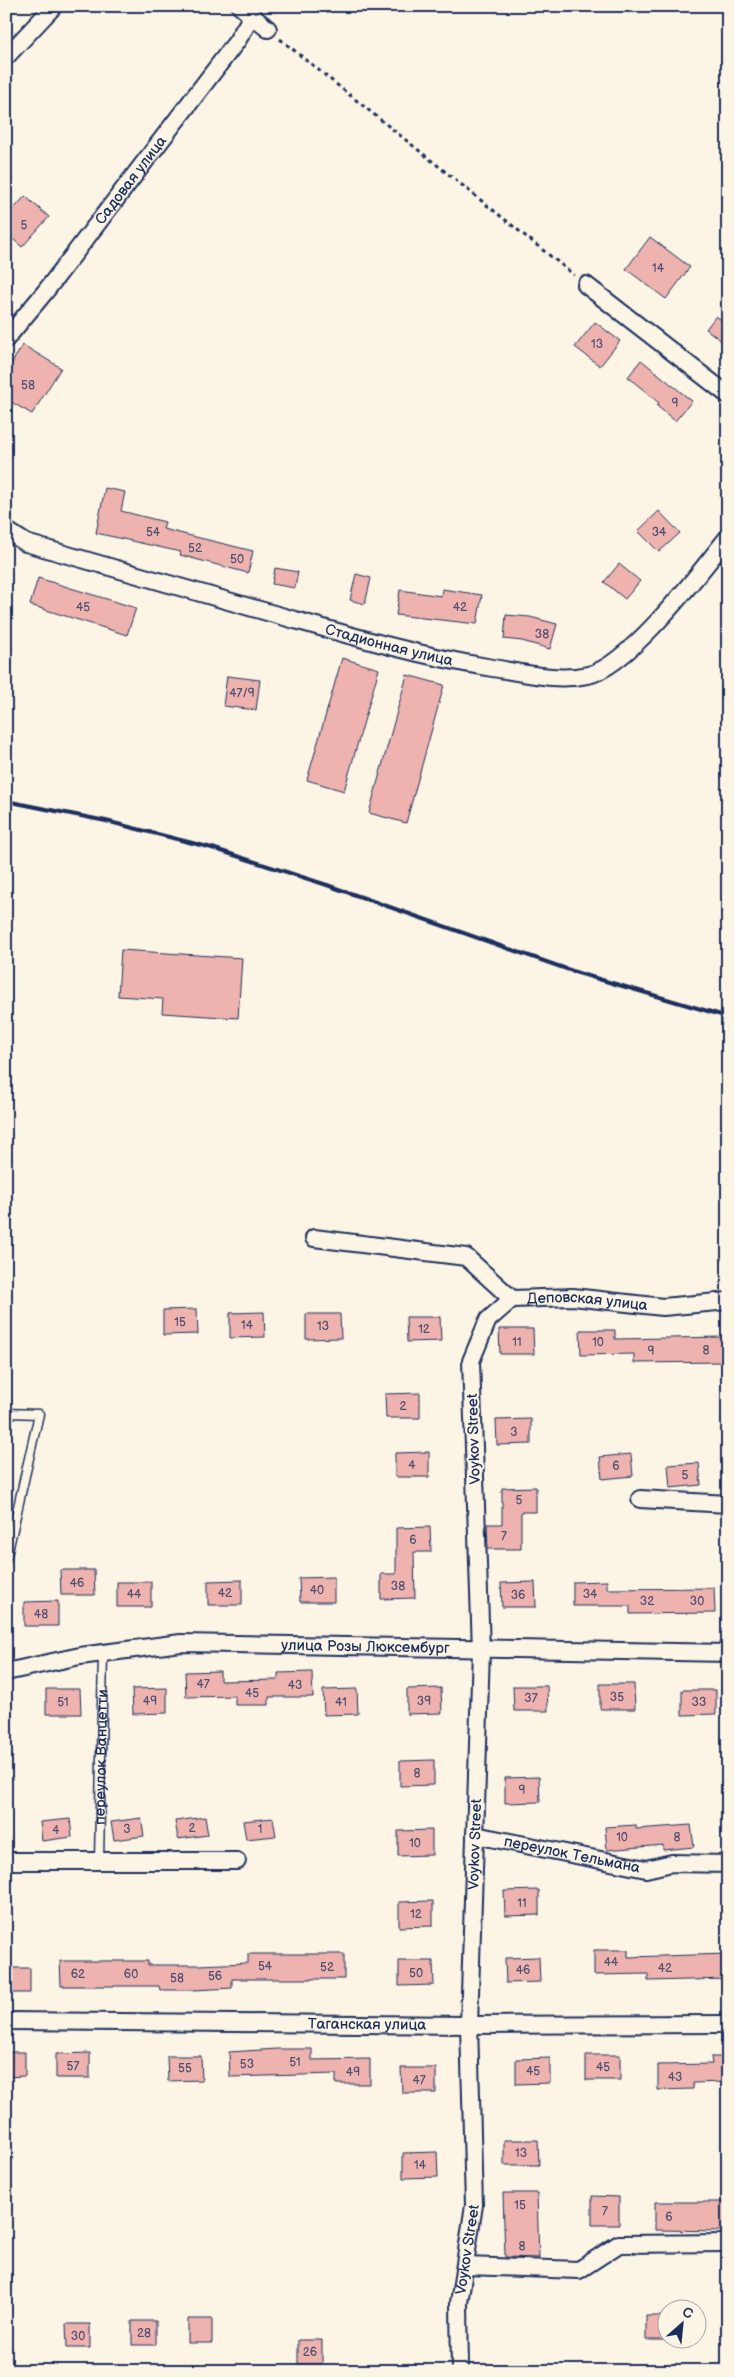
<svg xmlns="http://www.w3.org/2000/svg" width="734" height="2377" viewBox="0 0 734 2377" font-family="'Balsamiq Sans',sans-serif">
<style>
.building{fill:#eeb3ae;stroke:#1b2f5e}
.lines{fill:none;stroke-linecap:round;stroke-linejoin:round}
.lane-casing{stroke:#1b2f5e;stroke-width:11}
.street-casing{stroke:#1b2f5e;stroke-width:20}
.path{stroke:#1b2f5e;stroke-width:3;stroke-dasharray:4 4;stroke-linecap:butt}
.lane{stroke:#fcf5e5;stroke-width:8}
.street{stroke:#fcf5e5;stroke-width:16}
.rail{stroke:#1b2f5e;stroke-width:4}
.labels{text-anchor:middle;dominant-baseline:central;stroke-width:4;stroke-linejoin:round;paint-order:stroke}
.number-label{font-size:12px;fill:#505072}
.street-label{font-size:15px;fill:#1b2f5e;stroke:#fcf5e5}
</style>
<rect width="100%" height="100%" fill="#fcf5e5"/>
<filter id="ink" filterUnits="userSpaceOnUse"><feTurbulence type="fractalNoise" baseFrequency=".02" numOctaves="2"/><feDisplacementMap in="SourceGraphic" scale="10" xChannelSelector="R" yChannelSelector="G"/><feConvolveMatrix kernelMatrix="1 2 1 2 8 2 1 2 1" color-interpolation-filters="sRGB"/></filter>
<g filter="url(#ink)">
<path class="building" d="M 25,196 L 49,217 L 22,247 L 6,233 L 6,218 Z
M 650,237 L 690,267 L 666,299 L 626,269 Z
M 716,316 L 728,325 L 728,346 L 706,329 Z
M 595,322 L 620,341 L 600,366 L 575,347 Z
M 23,345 L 61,368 L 32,414 L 6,399 L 6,372 Z
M 641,360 L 692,401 L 675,421 L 657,406 L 659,403 L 628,377 Z
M 105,488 L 125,492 L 121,511 L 165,522 L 163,529 L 253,551 L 248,573 L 180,555 L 181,552 L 96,533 Z
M 659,511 L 680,533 L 659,552 L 638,531 Z
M 619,564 L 640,581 L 625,599 L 604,582 Z
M 275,568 L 298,572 L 295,588 L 272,584 Z
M 356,574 L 371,578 L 365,604 L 350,600 Z
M 38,578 L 136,608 L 127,635 L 30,605 Z
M 442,589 L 482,595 L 477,624 L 396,615 L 400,590 L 441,596 Z
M 506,615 L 530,617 L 557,624 L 550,649 L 522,641 L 504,639 Z
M 342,658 L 379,669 L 344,791 L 307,780 Z
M 407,675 L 444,685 L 406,823 L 369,813 Z
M 227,676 L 260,680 L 256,710 L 223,706 Z
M 121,950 L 242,958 L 238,1018 L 162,1013 L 163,999 L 118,996 Z
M 197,1309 L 198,1334 L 163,1335 L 163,1310 Z
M 264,1312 L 265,1337 L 230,1338 L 230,1313 Z
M 306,1314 L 340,1314 L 341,1338 L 306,1339 Z
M 406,1317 L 440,1317 L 441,1341 L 407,1342 Z
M 499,1329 L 533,1329 L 534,1354 L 500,1354 Z
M 580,1330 L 615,1330 L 615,1339 L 723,1337 L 724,1362 L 634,1363 L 634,1354 L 581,1355 Z
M 420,1393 L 420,1418 L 386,1418 L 385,1394 Z
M 531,1419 L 531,1444 L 497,1445 L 496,1420 Z
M 429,1452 L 429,1477 L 395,1477 L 395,1453 Z
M 631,1454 L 633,1476 L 602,1479 L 600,1457 Z
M 699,1463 L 701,1485 L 670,1488 L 668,1465 Z
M 536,1487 L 536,1512 L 521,1512 L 521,1549 L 488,1549 L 487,1524 L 502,1524 L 502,1488 Z
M 430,1527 L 431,1552 L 414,1552 L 415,1598 L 381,1599 L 381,1574 L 396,1574 L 396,1528 Z
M 60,1570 L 94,1570 L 95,1595 L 61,1595 Z
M 334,1577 L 334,1602 L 300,1602 L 299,1578 Z
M 242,1580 L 242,1605 L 208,1605 L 208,1581 Z
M 607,1581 L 607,1589 L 714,1588 L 715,1613 L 630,1614 L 630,1606 L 573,1606 L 573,1582 Z
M 117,1582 L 151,1582 L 151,1607 L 117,1607 Z
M 535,1582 L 536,1607 L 502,1607 L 501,1583 Z
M 58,1601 L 58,1626 L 24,1626 L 24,1602 Z
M 220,1671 L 220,1681 L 278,1680 L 278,1673 L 312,1672 L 313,1697 L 269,1697 L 269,1705 L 235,1705 L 235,1696 L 186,1697 L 185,1672 Z
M 600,1684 L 634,1684 L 635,1709 L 600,1709 Z
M 513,1686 L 547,1686 L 548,1711 L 514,1711 Z
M 167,1688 L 167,1713 L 133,1714 L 132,1689 Z
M 441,1688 L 442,1713 L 407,1714 L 407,1689 Z
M 46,1689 L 80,1689 L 81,1714 L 46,1714 Z
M 357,1689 L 358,1714 L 324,1715 L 323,1690 Z
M 682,1690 L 716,1690 L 716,1714 L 682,1715 Z
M 434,1760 L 434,1785 L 400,1786 L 400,1761 Z
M 539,1777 L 540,1802 L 505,1803 L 505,1778 Z
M 205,1817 L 208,1835 L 178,1839 L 175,1821 Z
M 141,1818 L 144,1836 L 114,1840 L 111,1822 Z
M 273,1818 L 276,1836 L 246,1839 L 243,1821 Z
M 70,1819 L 72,1837 L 42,1841 L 40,1822 Z
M 636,1825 L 636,1829 L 691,1825 L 694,1847 L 663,1850 L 663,1845 L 607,1850 L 605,1827 Z
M 432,1830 L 432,1855 L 398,1856 L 398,1831 Z
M 539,1890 L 539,1915 L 505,1916 L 504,1891 Z
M 433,1901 L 433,1926 L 399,1927 L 399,1902 Z
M 594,1950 L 628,1950 L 628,1957 L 728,1954 L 728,1979 L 648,1981 L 648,1974 L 594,1975 Z
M 248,1954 L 344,1954 L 344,1979 L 232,1979 L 232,1988 L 194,1990 L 160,1990 L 159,1986 L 61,1986 L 60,1961 L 148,1961 L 148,1965 L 198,1965 L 248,1963 Z
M 539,1957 L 540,1982 L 506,1983 L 505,1958 Z
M 399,1961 L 433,1961 L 434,1985 L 399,1986 Z
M 6,1968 L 30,1968 L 30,1993 L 6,1993 Z
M 277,2049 L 312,2049 L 312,2060 L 370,2059 L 370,2084 L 336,2084 L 336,2074 L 230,2077 L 229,2052 Z
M 6,2052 L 25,2052 L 25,2076 L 6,2077 Z
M 90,2053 L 90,2078 L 56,2078 L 56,2054 Z
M 586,2055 L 620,2055 L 620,2080 L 586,2080 Z
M 167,2056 L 201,2056 L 202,2080 L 168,2081 Z
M 711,2057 L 728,2057 L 728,2082 L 693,2083 L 693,2089 L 658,2090 L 658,2065 L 712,2064 Z
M 550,2058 L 550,2083 L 516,2084 L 516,2059 Z
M 401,2068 L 436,2068 L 436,2093 L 402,2093 Z
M 504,2140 L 538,2140 L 539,2165 L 504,2165 Z
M 437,2152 L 438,2177 L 403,2178 L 403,2153 Z
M 503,2193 L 537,2193 L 539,2258 L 505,2257 Z
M 592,2196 L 619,2197 L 619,2225 L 592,2225 Z
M 655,2202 L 728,2202 L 728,2231 L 655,2230 Z
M 646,2316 L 666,2316 L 666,2340 L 646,2340 Z
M 188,2319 L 212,2319 L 212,2343 L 188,2343 Z
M 132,2321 L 156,2321 L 156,2345 L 132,2345 Z
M 66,2324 L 90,2324 L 90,2348 L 67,2348 Z
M 298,2340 L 322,2340 L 322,2364 L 298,2364 Z"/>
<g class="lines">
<g class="lane-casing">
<g id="lane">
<path d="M 6,1413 L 39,1414 L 6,1560"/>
<path id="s1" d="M 99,1861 L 103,1653"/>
</g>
</g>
<g class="street-casing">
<g id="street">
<path d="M 240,6 L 268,29"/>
<path d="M 6,57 L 54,6"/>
<path d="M 586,285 L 728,395"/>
<path id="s2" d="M 6,339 L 45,292 L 237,41 L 252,16"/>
<path id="s3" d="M 6,530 L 26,543 C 109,567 192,591 274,614 C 345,634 415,655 487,667 C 520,672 555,682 588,675 C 629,666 701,571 728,537"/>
<path id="s4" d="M 314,1238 L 466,1257 L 512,1299 L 573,1297 L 663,1307 L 728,1301"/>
<path d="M 640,1499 L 728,1504"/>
<path id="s5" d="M 6,1672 L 80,1656 L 181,1643 L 728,1653"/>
<path id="s6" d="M 475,1835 L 646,1869 L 672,1863 L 728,1864"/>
<path d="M 6,1861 L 237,1861"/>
<path id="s7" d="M 6,2021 L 469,2025 L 728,2024"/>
<path d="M 466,2266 L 579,2270 L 619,2244 L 728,2243"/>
<path id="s8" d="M 460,2371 L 459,2303 L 474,2205 L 469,2025 L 481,1650 L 471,1361 L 488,1320 L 512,1299"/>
</g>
</g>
<path class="path" d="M 280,39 L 574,275"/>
<use href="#lane" class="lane"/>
<use href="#street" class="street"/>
<path class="rail" d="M 6,801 L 106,821 L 212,848 L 327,885 L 578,973 L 728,1017"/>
</g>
</g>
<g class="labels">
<g class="number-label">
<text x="24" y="225">5</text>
<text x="658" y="268">14</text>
<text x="597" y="344">13</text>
<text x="28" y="385">58</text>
<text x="675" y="403">9</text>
<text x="153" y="532">54</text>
<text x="659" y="532">34</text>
<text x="195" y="548">52</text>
<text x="237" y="559">50</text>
<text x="83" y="607">45</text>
<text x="460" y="607">42</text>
<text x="542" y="634">38</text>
<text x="242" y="693">47/9</text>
<text x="180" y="1322">15</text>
<text x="247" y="1325">14</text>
<text x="323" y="1326">13</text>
<text x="424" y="1329">12</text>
<text x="517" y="1342">11</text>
<text x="598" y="1342">10</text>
<text x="706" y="1350">8</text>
<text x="651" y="1351">9</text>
<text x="403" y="1406">2</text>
<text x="514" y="1432">3</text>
<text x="412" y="1465">4</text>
<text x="616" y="1466">6</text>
<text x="685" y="1475">5</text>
<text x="519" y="1500">5</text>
<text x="504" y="1536">7</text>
<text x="413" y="1540">6</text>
<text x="77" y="1583">46</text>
<text x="398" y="1586">38</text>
<text x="317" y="1590">40</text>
<text x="225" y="1593">42</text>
<text x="134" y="1594">44</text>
<text x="590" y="1594">34</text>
<text x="518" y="1595">36</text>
<text x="647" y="1601">32</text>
<text x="697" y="1601">30</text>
<text x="41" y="1614">48</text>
<text x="203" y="1684">47</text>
<text x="295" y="1685">43</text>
<text x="252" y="1693">45</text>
<text x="617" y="1697">35</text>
<text x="531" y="1698">37</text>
<text x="150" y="1701">49</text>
<text x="424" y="1701">39</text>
<text x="63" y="1702">51</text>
<text x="341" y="1702">41</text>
<text x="699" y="1702">33</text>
<text x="417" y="1773">8</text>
<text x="522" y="1790">9</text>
<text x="192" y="1828">2</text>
<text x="127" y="1829">3</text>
<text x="260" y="1829">1</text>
<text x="56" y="1830">4</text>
<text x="622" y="1837">10</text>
<text x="677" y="1837">8</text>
<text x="415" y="1843">10</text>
<text x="522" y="1903">11</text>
<text x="416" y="1914">12</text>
<text x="611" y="1962">44</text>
<text x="265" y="1966">54</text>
<text x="327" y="1967">52</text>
<text x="665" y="1968">42</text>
<text x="523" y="1970">46</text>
<text x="416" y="1973">50</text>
<text x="78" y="1974">62</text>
<text x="131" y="1974">60</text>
<text x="215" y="1976">56</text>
<text x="177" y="1978">58</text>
<text x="295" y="2062">51</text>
<text x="247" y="2064">53</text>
<text x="73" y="2066">57</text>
<text x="603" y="2067">45</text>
<text x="185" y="2068">55</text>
<text x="533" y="2071">45</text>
<text x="353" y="2072">49</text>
<text x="675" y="2077">43</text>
<text x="419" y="2080">47</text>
<text x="521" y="2153">13</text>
<text x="420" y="2165">14</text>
<text x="520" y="2205">15</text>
<text x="605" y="2211">7</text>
<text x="669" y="2217">6</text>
<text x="522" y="2246">8</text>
<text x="144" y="2333">28</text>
<text x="78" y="2336">30</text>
<text x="310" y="2352">26</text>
</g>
<g class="street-label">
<text stroke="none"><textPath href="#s2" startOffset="202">Садовая улица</textPath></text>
<text stroke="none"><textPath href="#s3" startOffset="401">Стадионная улица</textPath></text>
<text stroke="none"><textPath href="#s4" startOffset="291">Деповская улица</textPath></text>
<text transform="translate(474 1439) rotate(-92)">Voykov Street</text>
<text stroke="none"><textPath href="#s5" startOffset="362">улица Розы Люксембург</textPath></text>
<text stroke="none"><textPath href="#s1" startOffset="104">переулок Ванцетти</textPath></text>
<text stroke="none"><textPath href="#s8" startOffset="528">Voykov Street</textPath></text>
<text stroke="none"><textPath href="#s6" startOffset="99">переулок Тельмана</textPath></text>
<text stroke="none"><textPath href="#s7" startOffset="361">Таганская улица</textPath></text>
<text stroke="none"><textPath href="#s8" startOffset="122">Voykov Street</textPath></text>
</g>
</g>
<rect width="734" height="2377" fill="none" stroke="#fcf5e5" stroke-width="25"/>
<rect x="12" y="12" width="709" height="2352" fill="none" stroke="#1b2f5e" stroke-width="2" filter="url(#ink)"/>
<g transform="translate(682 2324) rotate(27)"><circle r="24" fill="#fcf5e5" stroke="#a2a6af"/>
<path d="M0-4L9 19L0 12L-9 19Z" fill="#1b2f5e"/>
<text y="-8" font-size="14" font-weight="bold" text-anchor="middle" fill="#1b2f5e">С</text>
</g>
</svg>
